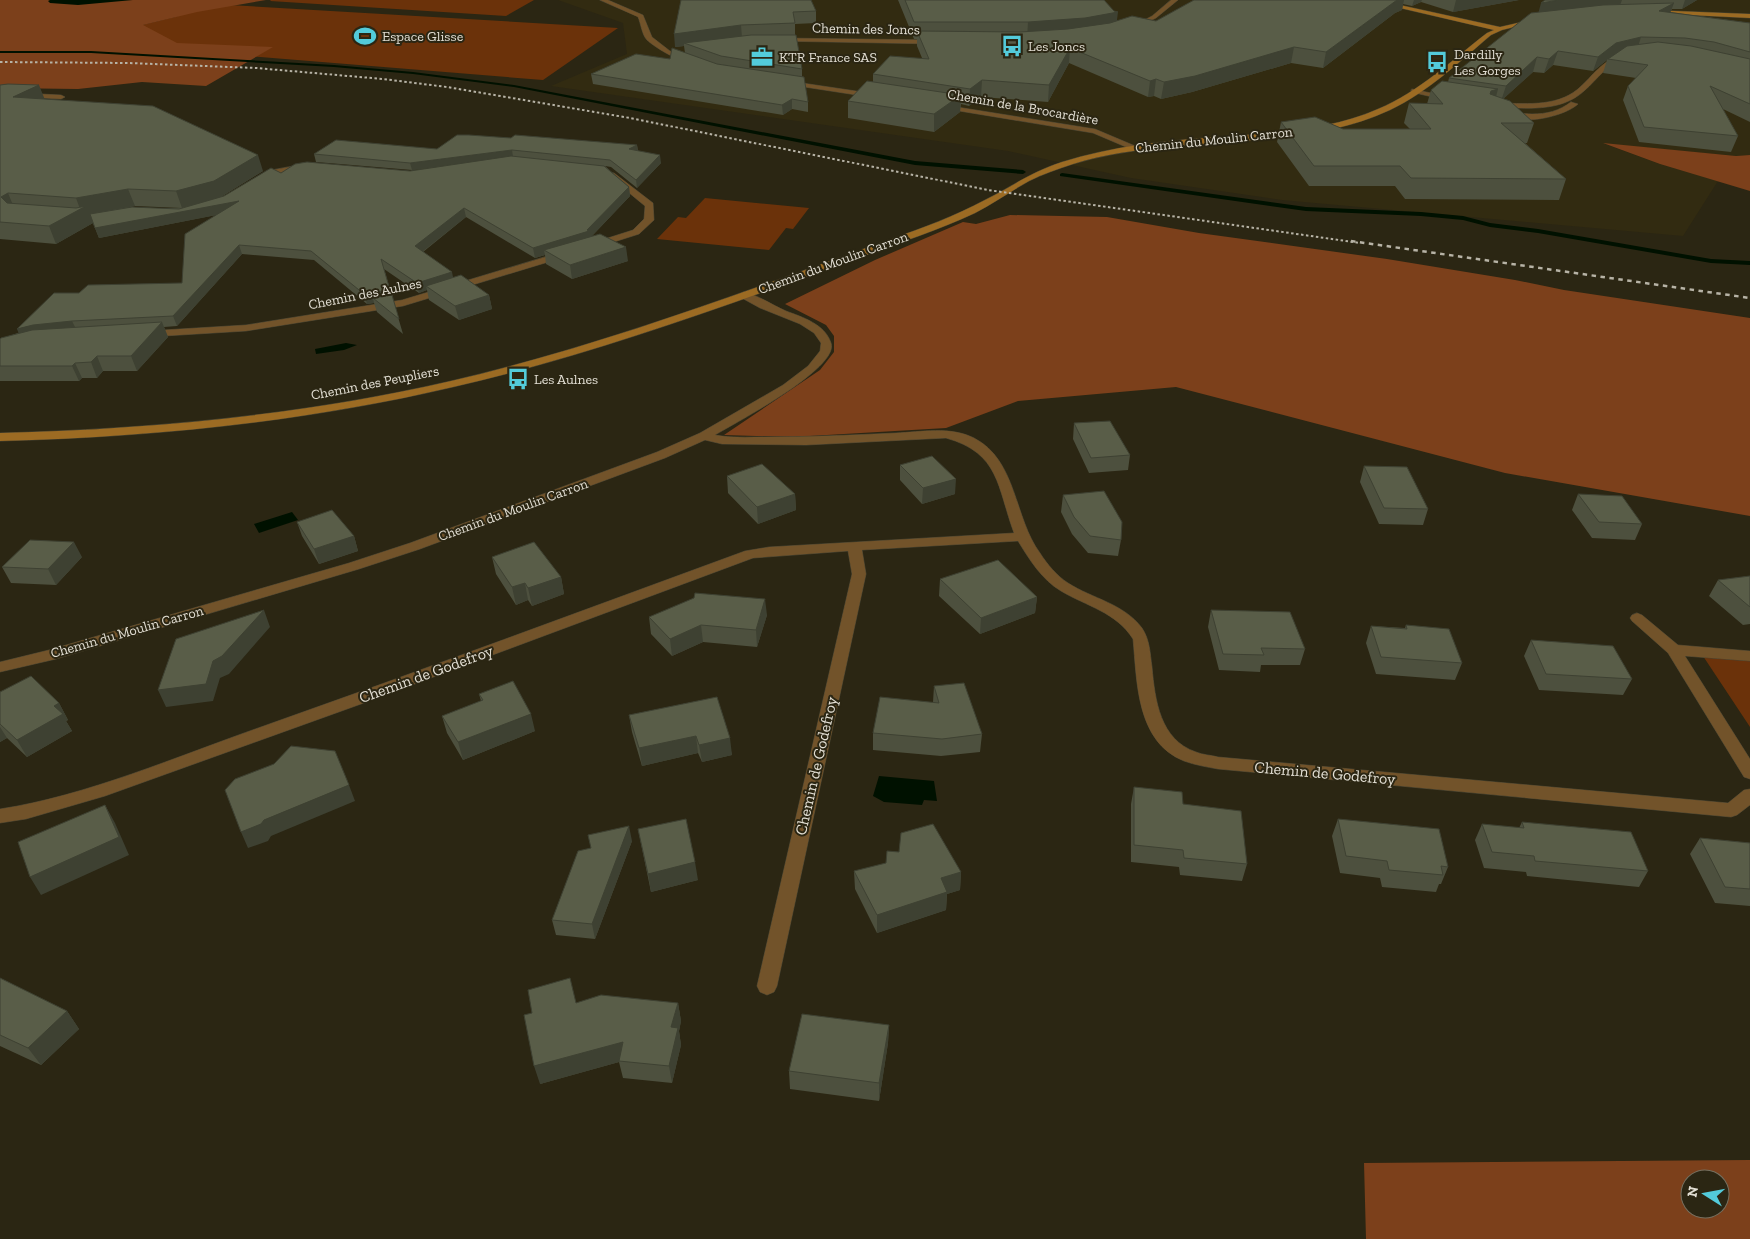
<svg xmlns="http://www.w3.org/2000/svg" width="1750" height="1239" viewBox="0 0 1750 1239" font-family="'Zilla Slab',serif">
<style>
.built{fill:#322b11}
.green{fill:#6b320a}
.forest{fill:#7c401b;fill-rule:evenodd}
.water{fill:#010}
.lines{fill:none;stroke-linecap:round;stroke-linejoin:round}
.stream{fill:#010;fill-rule:evenodd}
.street-casing{stroke:#484432;stroke-width:1}
.secondary-casing{stroke:#484432;stroke-width:1}
.street{fill:#72532a;fill-rule:evenodd}
.secondary{fill:#9c6b23;fill-rule:evenodd}
.rail-far1{stroke:#b7b3a6;stroke-width:2;stroke-dasharray:2.5 2.5;stroke-linecap:butt}
.rail{stroke:#b7b3a6;stroke-width:2.5;stroke-dasharray:4.5 4.5;stroke-linecap:butt}
.wall{fill:#4d503e;fill-rule:evenodd}
.shaded-wall{fill:#3e4132}
.building{fill:#595d48;stroke:#3e4132}
.labels{text-anchor:middle;dominant-baseline:central;stroke-width:4;stroke-linejoin:round;paint-order:stroke}
.far-street-label{font-size:14px;fill:#e3dfd4;stroke:#2b2613}
.far-poi-label{font-size:14px;fill:#e3dfd4;stroke:#2b2613;text-anchor:start}
.street-label{font-size:16px;fill:#e3dfd4;stroke:#2b2613}
</style>
<rect width="100%" height="100%" fill="#2b2613"/>
<path class="built" d="M 558,0 L 1750,0 L 1750,155 L 1736,156 L 1605,144 L 1660,164 L 1718,181 L 1683,236 L 1282,200 L 1131,178 L 1008,151 L 551,86 L 627,54 L 623,23 Z"/>
<path class="green" d="M 271,0 L 534,0 L 506,16 L 270,1 Z
M 212,4 L 618,28 L 543,80 L 101,44 L 142,25 L 175,17 Z
M 705,198 L 809,208 L 793,229 L 786,228 L 769,250 L 657,239 L 678,217 L 686,218 Z
M 1703,656 L 1750,660 L 1750,727 Z"/>
<path class="forest" d="M 0,0 L 266,0 L 197,12 L 143,25 L 177,43 L 273,47 L 206,86 L 142,82 L 78,89 L 0,88 Z
M 1603,143 L 1736,156 L 1750,155 L 1750,191 L 1660,164 Z
M 1010,215 L 1107,217 L 1199,233 L 1387,259 L 1515,280 L 1564,290 L 1750,318 L 1750,516 L 1505,473 L 1176,387 L 1018,401 L 946,428 L 793,437 L 724,435 L 820,370 L 834,352 L 834,336 L 826,325 L 785,304 L 875,260 L 963,222 L 976,224 Z
M 1750,1160 L 1750,1239 L 1366,1239 L 1364,1163 ZM 1690,1179 L 1720,1179 L 1720,1209 L 1690,1209 Z"/>
<path class="water" d="M 50,0 L 133,0 L 78,5 L 50,3 L 48,1 Z
M 346,343 L 357,345 L 344,350 L 316,354 L 315,349 Z
M 292,512 L 298,520 L 259,533 L 254,524 Z
M 879,776 L 934,781 L 937,801 L 924,800 L 922,805 L 884,802 L 873,796 Z"/>
<g class="lines">
<path class="stream" d="M 0,51 L 91,51 L 334,65 L 413,72 L 514,85 L 915,161 L 1023,170 L 1026,172 L 1023,174 L 915,165 L 514,87 L 413,74 L 334,67 L 91,53 L 0,53 Z
M 1062,173 L 1306,207 L 1421,212 L 1463,216 L 1490,223 L 1538,229 L 1711,259 L 1750,261 L 1750,265 L 1711,263 L 1538,233 L 1490,227 L 1463,220 L 1421,216 L 1306,211 L 1060,176 L 1060,174 Z"/>
<g class="street-casing">
<path id="street" d="M 600,0 L 608,0 L 643,15 L 652,37 L 670,51 L 693,61 C 685,66 654,47 647,40 C 642,35 641,24 638,17 Z
M 1171,0 L 1178,0 L 1156,18 L 1134,29 L 1129,28 L 1152,16 Z
M 778,38 L 938,40 L 941,42 L 938,44 L 776,41 L 776,39 Z
M 1623,54 L 1626,56 L 1625,57 C 1607,64 1598,79 1584,91 C 1560,113 1525,108 1495,107 L 1491,105 L 1495,103 C 1523,103 1555,108 1578,89 C 1593,76 1602,60 1623,54 Z
M 782,80 L 876,94 L 880,96 L 876,98 L 785,84 L 781,82 Z
M 1412,89 L 1450,97 L 1454,99 L 1450,101 L 1415,93 L 1411,91 Z
M 0,92 L 61,95 L 65,97 L 61,99 L 0,96 Z
M 1571,102 L 1578,104 C 1564,117 1520,126 1504,115 C 1511,111 1524,114 1532,114 C 1547,114 1559,111 1571,102 Z
M 938,104 L 1095,129 L 1140,148 L 1133,150 L 1093,133 L 941,108 L 937,106 Z
M 305,164 L 308,165 L 308,169 L 272,175 L 260,182 L 256,179 L 267,171 Z
M 614,173 L 653,203 L 654,220 L 639,234 L 595,248 L 589,248 L 589,244 L 633,230 L 644,219 L 645,206 L 611,178 L 611,174 Z
M 565,251 L 570,254 L 568,256 L 403,306 L 246,331 L 147,337 L 142,334 L 147,331 L 246,325 L 402,300 Z
M 744,292 C 758,295 772,305 786,311 C 802,317 825,324 831,343 C 840,368 735,423 715,435 C 731,438 748,437 764,437 C 808,437 852,435 896,433 C 921,432 950,426 974,438 C 1017,460 1014,518 1040,553 C 1047,564 1057,576 1068,583 C 1093,599 1123,603 1142,628 C 1150,640 1150,653 1152,667 C 1155,700 1160,740 1196,752 C 1203,755 1211,755 1218,757 L 1728,803 L 1744,790 L 1750,789 L 1750,805 L 1737,815 L 1731,817 L 1218,769 C 1207,767 1195,765 1184,761 C 1136,742 1137,681 1133,639 C 1116,612 1086,606 1061,591 C 1042,580 1029,559 1018,541 L 862,550 L 866,574 L 777,986 L 774,992 L 767,995 L 760,992 L 757,986 L 852,574 L 848,551 L 753,558 L 361,704 L 105,796 L 26,819 L 0,823 L 0,809 C 86,796 178,756 261,727 C 423,670 584,610 745,551 L 769,547 L 1014,533 C 997,487 1000,453 946,438 L 806,445 L 722,444 L 705,440 L 665,458 L 420,549 L 359,569 L 56,659 L 0,672 L 0,662 L 49,650 L 349,563 L 410,543 L 657,452 L 700,433 L 783,385 L 808,366 L 820,351 L 821,343 L 814,333 L 800,324 L 760,308 L 740,297 L 739,295 Z
M 1637,613 L 1642,615 L 1678,645 L 1750,651 L 1750,661 L 1685,656 L 1750,759 L 1750,779 L 1744,777 L 1668,653 L 1632,621 L 1630,618 L 1632,615 Z"/>
</g>
<g class="secondary-casing">
<path id="secondary" d="M 1366,0 L 1377,0 L 1500,27 L 1535,19 L 1538,21 L 1502,30 L 1491,35 C 1459,62 1428,92 1390,110 C 1296,154 1175,133 1073,164 C 1058,169 1043,174 1029,181 C 1011,191 994,203 975,213 C 934,232 892,245 850,261 C 719,308 588,356 453,387 C 304,422 152,437 0,441 L 0,433 C 152,429 303,415 451,381 C 601,346 746,291 891,239 C 923,228 955,216 985,200 C 1013,186 1031,172 1062,162 C 1113,146 1164,141 1217,137 C 1271,133 1328,131 1378,109 C 1419,92 1452,60 1487,33 L 1494,30 Z
M 1650,10 L 1750,14 L 1750,18 L 1648,13 Z"/>
</g>
<use href="#street" class="street"/>
<use href="#secondary" class="secondary"/>
<path class="rail-far1" d="M 0,62 L 128,63 L 256,68 L 383,79 L 447,87 L 630,118 L 988,190 L 1360,243"/>
<path class="rail" d="M 1351,241 L 1750,298"/>
</g>
<path class="wall" d="M 681,0 L 816,11 L 816,23 L 795,24 L 795,35 L 802,69 L 802,77 L 808,102 L 808,112 L 792,109 L 783,115 L 593,84 L 591,74 L 670,59 L 685,53 L 684,46 L 675,47 Z
M 898,0 L 1104,0 L 1117,21 L 1156,21 L 1194,0 L 1519,0 L 1453,12 L 1421,2 L 1412,6 L 1403,4 L 1402,10 L 1395,13 L 1323,68 L 1291,63 L 1192,92 L 1161,99 L 1154,96 L 1148,97 L 1069,63 L 1048,102 L 981,97 L 969,106 L 961,104 L 960,112 L 934,132 L 848,118 L 848,101 L 873,82 L 873,74 L 922,58 L 917,46 L 917,39 L 914,39 Z
M 1545,0 L 1697,0 L 1682,9 L 1672,9 L 1670,12 L 1750,23 L 1750,122 L 1723,109 L 1738,136 L 1731,152 L 1639,142 L 1623,100 L 1628,86 L 1636,78 L 1603,73 L 1607,60 L 1593,71 L 1553,65 L 1544,73 L 1533,72 L 1503,99 L 1534,123 L 1527,143 L 1525,143 L 1566,179 L 1559,200 L 1405,199 L 1395,186 L 1309,186 L 1277,142 L 1281,122 L 1343,129 L 1410,129 L 1404,123 L 1409,103 L 1427,104 L 1431,90 L 1448,82 L 1449,78 L 1539,12 Z
M 0,85 L 263,171 L 221,197 L 281,173 L 410,171 L 448,166 L 412,170 L 316,162 L 314,154 L 437,149 L 511,138 L 637,145 L 638,151 L 661,163 L 637,188 L 611,167 L 605,166 L 629,187 L 630,196 L 592,236 L 628,261 L 572,279 L 546,264 L 545,255 L 535,258 L 466,217 L 423,252 L 453,277 L 489,295 L 492,309 L 459,320 L 429,300 L 427,290 L 419,293 L 384,269 L 403,334 L 377,312 L 374,303 L 367,304 L 314,260 L 242,254 L 177,326 L 164,327 L 168,337 L 137,371 L 103,371 L 97,378 L 82,378 L 79,381 L 0,381 L 0,339 L 18,333 L 79,293 L 182,283 L 216,215 L 99,238 L 93,223 L 56,244 L 0,239 ZM 135,206 L 181,208 L 126,208 Z
M 1074,423 L 1130,455 L 1128,470 L 1089,473 L 1073,439 Z
M 900,465 L 955,494 L 922,504 L 900,480 Z
M 1364,466 L 1428,509 L 1423,525 L 1379,524 L 1360,482 Z
M 727,476 L 795,494 L 796,510 L 758,524 L 728,493 Z
M 1578,494 L 1642,524 L 1635,540 L 1592,538 L 1572,510 Z
M 1063,495 L 1121,540 L 1118,556 L 1088,553 L 1072,534 L 1061,512 Z
M 297,522 L 354,536 L 358,551 L 319,564 L 302,536 Z
M 82,557 L 56,585 L 11,583 L 2,567 Z
M 492,557 L 561,577 L 564,594 L 532,606 L 528,600 L 516,605 L 496,574 Z
M 1750,576 L 1750,624 L 1743,625 L 1709,596 L 1718,580 Z
M 940,579 L 1037,597 L 1035,613 L 980,634 L 939,596 Z
M 1211,610 L 1305,649 L 1300,665 L 1261,665 L 1260,672 L 1219,670 L 1208,627 Z
M 767,615 L 757,647 L 703,642 L 672,656 L 651,634 L 649,617 Z
M 1406,625 L 1462,663 L 1455,680 L 1376,674 L 1366,643 L 1371,626 L 1405,628 Z
M 1531,640 L 1632,679 L 1623,695 L 1539,690 L 1524,656 Z
M 934,686 L 982,734 L 980,752 L 941,756 L 873,750 L 873,733 L 933,702 Z
M 0,692 L 59,703 L 68,720 L 66,721 L 72,731 L 27,757 L 7,738 L 0,742 Z
M 479,694 L 535,731 L 463,760 L 447,733 L 442,716 L 481,701 Z
M 717,697 L 732,755 L 702,762 L 698,753 L 642,766 L 632,732 L 629,715 Z
M 1134,787 L 1183,804 L 1247,864 L 1242,881 L 1180,875 L 1179,867 L 1131,862 L 1131,804 Z
M 1338,819 L 1448,867 L 1441,884 L 1439,884 L 1436,892 L 1382,887 L 1380,878 L 1340,873 L 1332,836 Z
M 1522,822 L 1648,871 L 1639,887 L 1527,876 L 1526,872 L 1484,868 L 1475,840 L 1482,824 L 1519,828 Z
M 638,829 L 698,880 L 651,892 Z
M 1700,838 L 1750,843 L 1750,906 L 1715,903 L 1690,854 Z
M 632,841 L 595,939 L 556,935 L 552,920 L 591,848 Z
M 854,871 L 961,872 L 960,890 L 947,894 L 946,910 L 877,933 L 855,889 Z
M 0,978 L 67,1011 L 79,1029 L 41,1065 L 0,1046 Z
M 576,1003 L 678,1003 L 681,1021 L 679,1031 L 681,1045 L 672,1083 L 623,1078 L 619,1062 L 540,1084 Z
M 889,1025 L 888,1043 L 879,1101 L 790,1089 L 789,1071 Z"/>
<path class="shaded-wall" d="M 1397,0 L 1404,0 L 1402,10 L 1395,13 L 1323,68 L 1326,52 Z
M 1414,0 L 1422,0 L 1421,2 L 1412,6 Z
M 1456,0 L 1519,0 L 1453,12 Z
M 1559,0 L 1622,0 L 1619,8 L 1537,18 L 1541,3 Z
M 1685,0 L 1697,0 L 1682,9 Z
M 1674,3 L 1669,16 L 1659,11 Z
M 1118,12 L 1116,28 L 1027,39 L 1028,22 Z
M 741,25 L 742,38 L 684,43 L 684,46 L 675,47 L 674,34 Z
M 1641,37 L 1637,50 L 1608,59 L 1607,60 L 1593,71 L 1598,57 L 1616,43 Z
M 1294,47 L 1291,63 L 1192,92 L 1161,99 L 1164,82 Z
M 1070,48 L 1069,63 L 1048,102 L 1049,85 Z
M 1558,51 L 1553,65 L 1544,73 L 1549,59 Z
M 1537,57 L 1533,72 L 1501,101 L 1506,86 Z
M 1156,79 L 1154,96 L 1148,97 L 1150,81 Z
M 982,80 L 981,97 L 969,106 L 970,89 Z
M 39,85 L 45,100 L 13,97 Z
M 1498,89 L 1493,108 L 1484,113 L 1491,91 Z
M 961,95 L 960,112 L 934,132 L 934,114 Z
M 792,99 L 792,109 L 783,115 L 782,105 Z
M 637,145 L 638,152 L 629,149 Z
M 512,150 L 513,157 L 412,170 L 410,163 Z
M 258,155 L 263,171 L 219,198 L 182,208 L 176,191 Z
M 660,155 L 661,163 L 637,188 L 636,180 Z
M 629,187 L 630,196 L 590,238 L 544,250 L 545,255 L 535,258 L 533,248 L 587,230 Z
M 128,189 L 135,206 L 90,214 L 93,223 L 56,244 L 49,226 L 80,209 L 76,198 Z
M 8,193 L 15,210 L 1,197 Z
M 239,201 L 242,210 L 99,238 L 95,228 Z
M 464,208 L 466,217 L 417,256 L 415,246 Z
M 239,245 L 242,254 L 177,326 L 173,316 Z
M 626,247 L 628,261 L 572,279 L 570,265 Z
M 452,272 L 454,282 L 426,286 L 427,290 L 419,293 L 417,283 Z
M 390,290 L 393,300 L 373,298 L 374,303 L 367,304 L 364,294 Z
M 489,295 L 492,309 L 459,320 L 455,306 Z
M 72,321 L 77,331 L 21,339 L 17,329 L 33,325 Z
M 162,322 L 168,337 L 137,371 L 131,356 Z
M 97,356 L 103,371 L 97,378 L 91,362 Z
M 75,363 L 82,378 L 79,381 L 72,366 Z
M 956,479 L 955,494 L 922,504 L 923,488 Z
M 795,494 L 796,510 L 758,524 L 757,507 Z
M 354,536 L 358,551 L 319,564 L 314,549 Z
M 74,542 L 82,557 L 56,585 L 48,569 Z
M 561,577 L 564,594 L 532,606 L 528,588 Z
M 525,583 L 528,600 L 516,605 L 512,587 Z
M 1037,597 L 1035,613 L 980,634 L 981,618 Z
M 765,599 L 767,615 L 757,647 L 756,630 Z
M 264,610 L 270,627 L 229,674 L 220,678 L 213,701 L 166,707 L 158,690 L 213,661 Z
M 701,625 L 703,642 L 672,656 L 670,639 Z
M 59,703 L 68,720 L 66,721 L 72,731 L 27,757 L 17,740 L 54,706 Z
M 531,714 L 535,731 L 463,760 L 458,742 Z
M 0,727 L 7,738 L 0,742 Z
M 696,736 L 698,753 L 642,766 L 639,748 Z
M 730,738 L 732,755 L 702,762 L 699,745 Z
M 349,785 L 355,801 L 271,836 L 268,841 L 248,848 L 241,832 L 264,820 Z
M 105,805 L 115,823 L 129,855 L 41,895 L 30,877 Z
M 629,826 L 632,841 L 595,939 L 592,924 Z
M 695,862 L 698,880 L 651,892 L 648,874 Z
M 961,872 L 960,890 L 947,894 L 946,910 L 877,933 L 877,915 L 941,878 Z
M 678,1003 L 681,1021 L 679,1031 L 681,1045 L 672,1083 L 669,1066 L 671,1027 Z
M 67,1011 L 79,1029 L 41,1065 L 28,1048 Z
M 889,1025 L 888,1043 L 879,1101 L 879,1083 Z
M 623,1042 L 619,1062 L 540,1084 L 534,1066 Z"/>
<path class="building" d="M 681,0 L 811,0 L 816,11 L 793,12 L 795,23 L 741,25 L 674,34 Z
M 905,0 L 1104,0 L 1114,11 L 1118,12 L 1085,18 L 1028,22 L 914,22 Z
M 1194,0 L 1397,0 L 1326,52 L 1294,47 L 1195,76 L 1164,82 L 1156,79 L 1150,81 L 1070,48 L 1049,85 L 982,80 L 970,89 L 873,74 L 890,56 L 929,59 L 917,31 L 1020,32 L 1068,29 L 1110,23 L 1132,16 L 1156,21 Z
M 1545,0 L 1559,0 L 1541,3 Z
M 1674,3 L 1659,11 L 1750,23 L 1750,52 L 1714,42 L 1685,38 L 1641,37 L 1616,43 L 1598,57 L 1558,51 L 1549,59 L 1537,57 L 1506,86 L 1449,78 L 1531,13 L 1603,5 Z
M 751,35 L 796,35 L 802,69 L 721,56 L 684,43 Z
M 1658,42 L 1691,46 L 1750,59 L 1750,104 L 1710,86 L 1738,136 L 1644,127 L 1628,86 L 1648,65 L 1608,59 L 1627,46 Z
M 672,48 L 717,64 L 804,77 L 808,102 L 792,99 L 782,105 L 591,74 L 636,54 L 670,59 Z
M 867,81 L 961,95 L 934,114 L 848,101 Z
M 1442,81 L 1498,89 L 1491,91 L 1490,94 L 1510,101 L 1534,123 L 1501,123 L 1566,179 L 1411,178 L 1400,166 L 1314,166 L 1281,122 L 1315,117 L 1343,129 L 1431,129 L 1409,103 L 1443,104 L 1431,90 Z
M 8,84 L 39,85 L 13,97 L 153,106 L 258,155 L 214,181 L 176,191 L 128,189 L 76,198 L 8,193 L 1,197 L 7,203 L 76,208 L 86,206 L 49,226 L 0,222 L 0,85 Z
M 457,135 L 469,135 L 511,138 L 515,135 L 637,145 L 629,149 L 660,155 L 636,180 L 610,160 L 512,150 L 410,163 L 314,154 L 336,140 L 437,149 Z
M 511,156 L 604,166 L 629,187 L 587,230 L 589,231 L 533,248 L 464,208 L 415,246 L 452,272 L 417,283 L 381,259 L 390,290 L 364,294 L 311,251 L 239,245 L 173,316 L 72,321 L 33,325 L 17,329 L 54,293 L 79,293 L 88,285 L 182,283 L 185,234 L 239,201 L 95,228 L 90,214 L 132,207 L 179,209 L 224,196 L 271,168 L 281,173 L 295,164 L 307,162 L 410,171 Z
M 600,234 L 626,247 L 570,265 L 544,250 Z
M 461,275 L 489,295 L 455,306 L 426,286 Z
M 392,295 L 399,319 L 373,298 Z
M 162,322 L 131,356 L 97,356 L 91,362 L 75,363 L 72,366 L 0,366 L 0,339 L 1,338 L 32,330 Z
M 1110,421 L 1130,455 L 1091,458 L 1074,423 Z
M 932,456 L 956,479 L 923,488 L 900,465 Z
M 762,464 L 795,494 L 757,507 L 727,476 Z
M 1364,466 L 1407,467 L 1428,509 L 1384,508 Z
M 1104,491 L 1122,522 L 1121,540 L 1090,536 L 1074,517 L 1063,495 Z
M 1578,494 L 1622,496 L 1642,524 L 1599,522 Z
M 332,510 L 354,536 L 314,549 L 297,522 Z
M 30,540 L 74,542 L 48,569 L 2,567 Z
M 534,542 L 561,577 L 528,588 L 525,583 L 512,587 L 492,557 Z
M 998,560 L 1037,597 L 981,618 L 940,579 Z
M 1750,576 L 1750,607 L 1718,580 Z
M 695,593 L 765,599 L 756,630 L 701,625 L 670,639 L 649,617 L 694,598 Z
M 264,610 L 222,656 L 213,661 L 206,684 L 158,690 L 176,639 Z
M 1211,610 L 1290,612 L 1305,649 L 1261,648 L 1264,655 L 1223,654 Z
M 1406,625 L 1449,629 L 1462,663 L 1381,657 L 1371,626 L 1407,629 Z
M 1531,640 L 1613,646 L 1632,679 L 1546,674 Z
M 31,676 L 59,703 L 54,706 L 63,714 L 17,740 L 0,724 L 0,692 Z
M 513,681 L 531,714 L 458,742 L 442,716 L 483,700 L 479,694 Z
M 964,683 L 982,734 L 942,739 L 873,733 L 880,697 L 939,703 L 934,686 Z
M 717,697 L 730,738 L 699,745 L 696,736 L 639,748 L 629,715 Z
M 291,746 L 335,751 L 349,785 L 264,820 L 261,824 L 241,832 L 225,790 L 235,779 L 274,764 Z
M 1134,787 L 1182,792 L 1183,804 L 1241,811 L 1247,864 L 1184,858 L 1183,850 L 1134,845 Z
M 105,805 L 119,837 L 30,877 L 18,842 Z
M 686,819 L 695,862 L 648,874 L 638,829 Z
M 1338,819 L 1439,829 L 1448,867 L 1441,866 L 1443,875 L 1389,870 L 1387,861 L 1346,856 Z
M 1522,822 L 1631,832 L 1648,871 L 1535,861 L 1534,856 L 1492,852 L 1482,824 L 1524,828 Z
M 933,824 L 961,872 L 941,878 L 947,892 L 877,915 L 854,871 L 886,863 L 887,851 L 899,852 L 901,833 Z
M 629,826 L 592,924 L 552,920 L 578,851 L 591,848 L 588,835 Z
M 1700,838 L 1750,843 L 1750,889 L 1725,887 Z
M 0,978 L 67,1011 L 28,1048 L 0,1035 Z
M 570,978 L 576,1003 L 601,995 L 678,1003 L 671,1027 L 678,1028 L 669,1066 L 619,1061 L 623,1042 L 534,1066 L 524,1015 L 532,1013 L 528,990 Z
M 802,1014 L 889,1025 L 879,1083 L 789,1071 Z"/>
<defs>
<g id="stadium-bare" transform="scale(1.725)"><path d="M0-5a6.5 5 0 1 0 0 10a6.5 5 0 1 0 0-10ZM-3.5-1.8h7v3.6h-7Z" fill="#53cbda" stroke="#2b2613" stroke-width="2.5" paint-order="stroke"/></g>
<g id="bus-bare" transform="scale(1.725)"><path d="M-5-6H5V4H4V6H2V4H-2V6H-4V4H-5ZM-3.5-4V0h7V-4ZM-3.5 1.2v1.5H-2V1.2ZM2 1.2v1.5H3.5V1.2Z" fill="#53cbda" stroke="#2b2613" stroke-width="2.5" paint-order="stroke"/></g>
<g id="office-bare" transform="scale(1.725)"><path d="M-6-3h4V-5.5h4V-3h4V5H-6ZM-1-4.5V-3h2v-1.5ZM-6 0V1H6V0Z" fill="#53cbda" stroke="#2b2613" stroke-width="2.5" paint-order="stroke"/></g>
</defs>
<g fill-rule="evenodd">
<use href="#stadium-bare" x="365" y="36"/>
<use href="#bus-bare" x="1012" y="46"/>
<use href="#office-bare" x="762" y="57"/>
<use href="#bus-bare" x="1437" y="62"/>
<use href="#bus-bare" x="518" y="379"/>
</g>
<g class="labels">
<g class="far-street-label">
<text transform="translate(866 29) rotate(1)">Chemin des Joncs</text>
<text transform="translate(1023 107) rotate(10)">Chemin de la Brocardière</text>
<text transform="translate(1214 140) rotate(-6)">Chemin du Moulin Carron</text>
<text transform="translate(833 263) rotate(-20)">Chemin du Moulin Carron</text>
<text transform="translate(365 294) rotate(-11)">Chemin des Aulnes</text>
<text transform="translate(375 383) rotate(-11)">Chemin des Peupliers</text>
<text transform="translate(513 510) rotate(-20)">Chemin du Moulin Carron</text>
<text transform="translate(127 632) rotate(-16)">Chemin du Moulin Carron</text>
</g>
<g class="far-poi-label">
<text x="382" y="36">Espace Glisse</text>
<text x="1028" y="46">Les Joncs</text>
<text x="1454" y="54">Dardilly<tspan x="1454" dy="16">Les Gorges</tspan></text>
<text x="779" y="57">KTR France SAS</text>
<text x="534" y="379">Les Aulnes</text>
</g>
<g class="street-label">
<text transform="translate(426 674) rotate(-20)">Chemin de Godefroy</text>
<text transform="translate(816 766) rotate(-77)">Chemin de Godefroy</text>
<text transform="translate(1325 773) rotate(5)">Chemin de Godefroy</text>
</g>
</g>
<g transform="translate(1705 1194) rotate(281)"><circle r="24" fill="#2b2613" stroke="#757060"/>
<path d="M0-4L9 19L0 12L-9 19Z" fill="#53cbda"/>
<text y="-8" font-size="14" font-weight="bold" text-anchor="middle" fill="#e3dfd4">N</text>
</g>
</svg>
